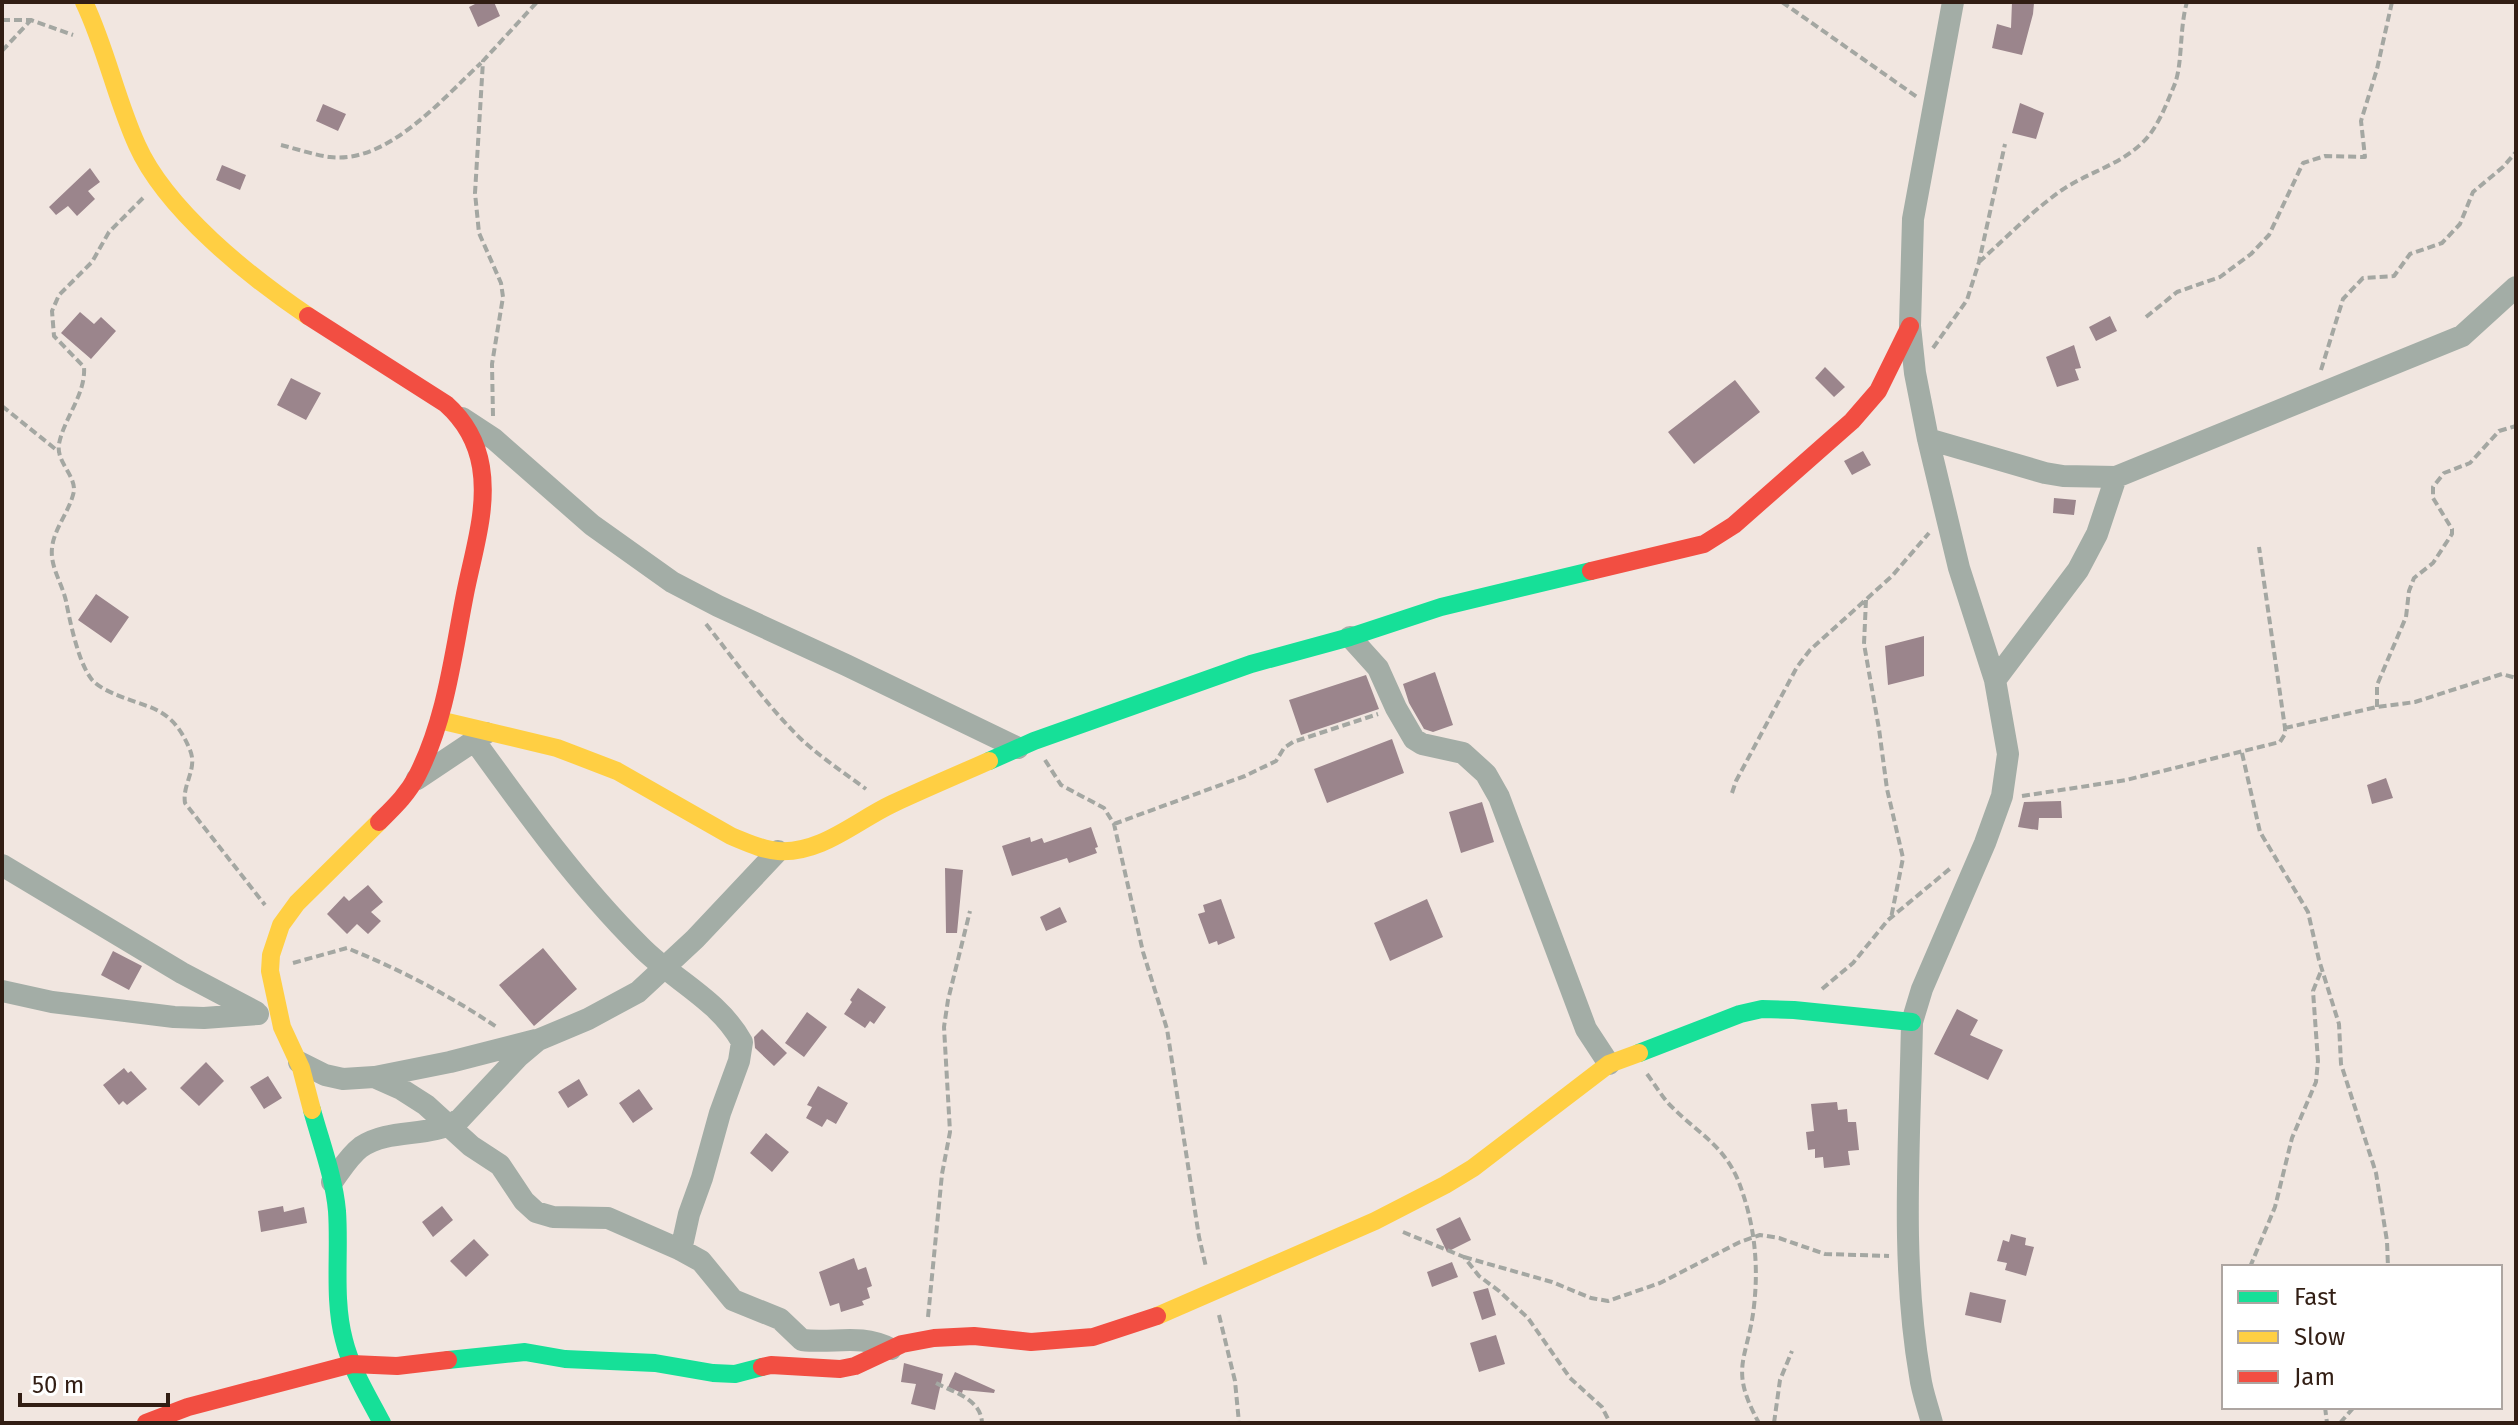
<svg xmlns="http://www.w3.org/2000/svg" width="2518" height="1425" viewBox="0 0 2518 1425" font-family="'Fira Sans',sans-serif">
<style>
.building{fill:#9b858c}
.lines{fill:none;stroke-linecap:round;stroke-linejoin:round}
.path{stroke:#a4a7a2;stroke-width:4;stroke-dasharray:8 4;stroke-linecap:butt}
.street{stroke:#a3ada6;stroke-width:22}
.fast{stroke:#16e098;stroke-width:18}
.slow{stroke:#ffcf43;stroke-width:18}
.jam{stroke:#f24e42;stroke-width:18}
</style>
<rect width="100%" height="100%" fill="#f1e6e0"/>
<path class="building" d="M 479,2 L 494,2 L 500,16 L 478,27 L 469,7 Z
M 2012,2 L 2034,3 L 2033,14 L 2022,55 L 1992,48 L 1997,24 L 2011,28 Z
M 2020,103 L 2044,113 L 2036,139 L 2012,133 Z
M 323,104 L 346,114 L 338,131 L 316,121 Z
M 222,165 L 246,175 L 240,190 L 216,180 Z
M 90,168 L 100,182 L 88,191 L 95,199 L 77,216 L 68,206 L 56,215 L 49,207 Z
M 80,312 L 94,324 L 101,317 L 116,331 L 91,359 L 61,333 Z
M 2110,316 L 2117,331 L 2096,341 L 2089,327 Z
M 2074,345 L 2081,368 L 2075,369 L 2079,380 L 2057,387 L 2046,357 Z
M 1825,367 L 1845,387 L 1834,397 L 1815,378 Z
M 291,378 L 321,393 L 306,420 L 277,405 Z
M 1735,380 L 1760,412 L 1694,464 L 1668,432 Z
M 1863,451 L 1871,465 L 1852,475 L 1844,461 Z
M 2054,498 L 2076,500 L 2074,515 L 2053,513 Z
M 96,594 L 129,617 L 111,643 L 78,620 Z
M 1924,636 L 1924,676 L 1888,685 L 1885,646 Z
M 1435,672 L 1453,725 L 1433,732 L 1424,729 L 1409,703 L 1403,684 Z
M 1366,675 L 1379,709 L 1301,735 L 1289,700 Z
M 1392,739 L 1404,773 L 1327,803 L 1314,769 Z
M 2386,778 L 2393,798 L 2372,804 L 2367,785 Z
M 2061,801 L 2062,818 L 2039,818 L 2038,830 L 2018,827 L 2024,802 Z
M 1482,802 L 1494,842 L 1461,853 L 1449,812 Z
M 1091,827 L 1098,847 L 1095,848 L 1097,853 L 1069,863 L 1067,858 L 1012,876 L 1002,846 L 1030,837 L 1031,842 L 1042,838 L 1044,843 Z
M 945,868 L 963,870 L 957,933 L 946,933 Z
M 368,885 L 383,902 L 371,912 L 381,921 L 368,934 L 357,924 L 347,934 L 327,914 L 344,896 L 349,901 Z
M 1221,899 L 1235,938 L 1218,945 L 1217,941 L 1209,944 L 1198,914 L 1205,912 L 1203,905 Z
M 1427,899 L 1443,937 L 1390,961 L 1374,923 Z
M 1060,907 L 1067,922 L 1046,931 L 1040,917 Z
M 543,948 L 577,989 L 534,1026 L 499,985 Z
M 113,951 L 142,966 L 129,990 L 101,975 Z
M 858,988 L 886,1007 L 874,1024 L 870,1021 L 865,1028 L 844,1014 L 852,1002 L 850,1000 Z
M 1957,1009 L 1978,1020 L 1970,1035 L 2003,1050 L 1988,1080 L 1934,1054 Z
M 807,1012 L 827,1027 L 804,1057 L 785,1043 Z
M 762,1029 L 787,1053 L 774,1066 L 755,1048 L 754,1037 Z
M 206,1062 L 224,1081 L 199,1106 L 180,1088 Z
M 124,1068 L 128,1073 L 131,1071 L 147,1089 L 127,1105 L 123,1101 L 119,1105 L 103,1085 Z
M 268,1076 L 282,1098 L 264,1109 L 250,1087 Z
M 579,1079 L 588,1095 L 568,1108 L 558,1092 Z
M 818,1086 L 848,1103 L 836,1124 L 827,1119 L 822,1127 L 806,1118 L 812,1107 L 807,1105 Z
M 639,1089 L 653,1109 L 633,1123 L 619,1103 Z
M 1837,1102 L 1838,1110 L 1847,1109 L 1848,1122 L 1856,1122 L 1859,1150 L 1848,1151 L 1850,1165 L 1824,1168 L 1823,1157 L 1815,1158 L 1815,1149 L 1808,1150 L 1806,1132 L 1814,1131 L 1811,1104 Z
M 766,1133 L 789,1152 L 772,1172 L 750,1153 Z
M 283,1206 L 284,1212 L 304,1207 L 307,1223 L 261,1232 L 258,1211 Z
M 442,1206 L 453,1220 L 433,1237 L 422,1222 Z
M 1460,1217 L 1471,1240 L 1447,1252 L 1436,1229 Z
M 2011,1234 L 2026,1238 L 2025,1245 L 2034,1247 L 2026,1276 L 2005,1270 L 2007,1263 L 1997,1261 L 2003,1240 L 2009,1242 Z
M 474,1239 L 489,1255 L 466,1277 L 450,1261 Z
M 854,1258 L 858,1270 L 866,1267 L 872,1286 L 867,1288 L 870,1298 L 862,1301 L 864,1305 L 841,1312 L 839,1303 L 830,1306 L 819,1272 Z
M 1452,1262 L 1458,1277 L 1432,1287 L 1427,1272 Z
M 1488,1288 L 1496,1315 L 1482,1320 L 1473,1292 Z
M 1970,1292 L 2006,1300 L 2001,1323 L 1965,1315 Z
M 1496,1335 L 1505,1364 L 1479,1372 L 1470,1343 Z
M 904,1363 L 943,1374 L 935,1410 L 911,1404 L 916,1384 L 901,1382 Z
M 955,1372 L 995,1390 L 994,1393 L 963,1390 L 962,1393 L 948,1387 Z"/>
<g class="lines">
<path class="path" d="M 1782,2 L 1917,97
M 2,20 L 31,20 L 73,35
M 2,51 L 30,21
M 281,145 C 297,149 314,155 330,157 C 388,164 443,98 481,63
M 143,198 L 109,232 L 92,262 L 59,295 L 52,311 L 54,336 L 84,367 C 86,394 64,418 59,444 C 56,462 75,474 74,491 C 70,511 54,528 52,548 C 50,567 62,583 66,601 C 70,622 78,660 90,677 C 93,682 99,686 104,689 C 144,710 170,701 190,750 C 198,769 182,784 185,803 L 265,905
M 1979,262 C 2006,238 2032,211 2062,190 C 2087,173 2119,165 2141,144 C 2157,130 2166,105 2174,86 C 2183,65 2179,29 2187,2
M 2146,317 L 2177,292 L 2220,277 L 2251,254 L 2269,235 L 2303,163 L 2325,156 L 2365,157 L 2361,121 L 2377,69 L 2392,2
M 1933,348 L 1967,300 L 1979,262 L 2005,144
M 2321,370 L 2343,299 L 2363,278 L 2394,276 L 2410,254 L 2442,243 L 2460,224 L 2473,192 L 2503,167 L 2516,152
M 2,406 L 59,452
M 493,416 L 492,364 L 503,297 L 501,283 L 479,233 L 475,193 L 483,61 L 537,2
M 1866,600 L 1864,644 L 1879,729 L 1887,789 L 1903,858 L 1891,918
M 706,624 C 737,663 766,705 802,740 C 822,758 844,773 866,789
M 2377,707 L 2377,685 L 2406,617 L 2409,591 L 2414,578 L 2433,563 L 2452,534 L 2452,529 L 2433,498 L 2433,487 L 2444,473 L 2470,463 L 2499,431 L 2516,426
M 2285,728 L 2377,707 L 2415,702 L 2502,674 L 2516,678
M 2242,753 L 2260,832 L 2308,912 L 2319,960 L 2339,1024 L 2341,1064 L 2376,1173 L 2387,1241 L 2388,1267
M 1045,760 L 1061,785 L 1104,808 L 1114,824 L 1143,952 L 1167,1029 L 1199,1237 L 1206,1267
M 1732,793 L 1736,781 L 1797,667 L 1810,650 L 1892,576 L 1929,533
M 2022,796 L 2126,780 L 2280,742 L 2285,734 L 2285,728 L 2259,547
M 1114,824 L 1245,776 L 1276,761 L 1284,748 L 1293,742 L 1378,714
M 293,963 L 347,948 C 399,969 451,996 498,1028
M 1822,989 L 1853,963 L 1888,920 L 1952,867
M 1647,1074 C 1656,1086 1663,1099 1673,1108 C 1698,1133 1723,1145 1738,1180 C 1754,1221 1759,1262 1754,1306 C 1748,1360 1728,1367 1759,1423
M 1403,1232 L 1464,1257 L 1479,1276 L 1499,1291 L 1528,1318 L 1570,1378 L 1602,1407 L 1610,1423
M 1464,1257 L 1552,1282 L 1591,1298 L 1608,1301 L 1660,1283 L 1740,1242 L 1760,1235 L 1779,1238 L 1825,1254 L 1889,1256
M 2250,1267 L 2275,1207 L 2292,1138 L 2316,1082 L 2318,1061 L 2313,991 L 2321,971
M 1219,1315 L 1235,1381 L 1239,1423
M 928,1317 L 942,1174 L 950,1132 L 944,1027 L 948,1000 L 970,911
M 936,1383 C 955,1393 981,1399 982,1423
M 2325,1407 L 2327,1423
M 1774,1423 L 1780,1380 L 1792,1351
M 2340,1423 L 2354,1407"/>
<path class="street" d="M 462,418 L 494,439 L 592,525 L 672,582 L 718,606 L 846,665 L 1018,748
M 1928,439 L 2045,473 L 2063,476 L 2116,477 L 2462,336 L 2516,287
M 1350,637 L 1378,668 L 1396,708 L 1414,739 L 1422,744 L 1463,753 L 1486,774 L 1499,797 L 1586,1029 L 1609,1064
M 1995,680 L 2078,570 L 2097,534 L 2116,477
M 474,740 C 526,812 577,883 640,946 C 673,980 718,999 742,1042 L 739,1061 L 720,1113 L 702,1178 L 689,1214 L 681,1250
M 417,779 L 486,733
M 2,865 L 182,973 L 256,1012
M 2,991 L 52,1002 L 174,1017 L 204,1018 L 258,1014
M 299,1062 L 325,1075 L 343,1079 L 374,1077 L 401,1089 L 426,1105 L 471,1146 L 500,1165 L 524,1201 L 536,1212 L 553,1217 L 608,1218 L 681,1250 L 701,1261 L 733,1300 L 780,1319 L 802,1340 C 835,1344 859,1333 891,1349
M 375,1077 L 450,1062 L 536,1040
M 332,1182 C 341,1170 349,1156 361,1147 C 391,1127 430,1139 460,1119 L 519,1056 L 538,1040 L 588,1019 L 638,992 L 695,939 L 778,851
M 1932,1423 C 1928,1407 1922,1392 1920,1376 C 1900,1260 1910,1139 1912,1022 L 1922,989 L 1985,843 L 2002,796 L 2008,754 L 1995,680 L 1959,568 L 1928,439 L 1915,373 L 1910,326 L 1913,219 L 1953,2"/>
<path class="fast" d="M 989,761 L 1034,741 L 1251,664 L 1350,637 L 1441,607 L 1591,571
M 1639,1053 L 1740,1014 L 1762,1009 L 1794,1010 L 1912,1022
M 312,1110 C 321,1143 334,1177 337,1211 C 340,1253 333,1299 344,1340 C 351,1369 368,1396 382,1423
M 448,1360 L 525,1352 L 565,1359 L 655,1363 L 713,1373 L 735,1374 L 762,1367"/>
<path class="slow" d="M 84,2 C 106,48 116,99 137,145 C 166,210 250,277 308,316
M 439,720 L 557,748 L 617,771 L 731,836 C 746,842 762,850 778,851 C 821,854 856,821 892,804 C 924,789 957,775 989,761
M 312,1110 L 301,1068 L 282,1027 L 270,971 L 271,955 L 281,925 L 297,903 L 379,822
M 1157,1316 L 1375,1221 L 1445,1185 L 1473,1168 L 1609,1064 L 1639,1053"/>
<path class="jam" d="M 308,316 L 446,404 C 465,421 477,443 481,467 C 488,509 473,553 465,594 C 453,655 446,719 417,776 C 407,795 394,807 379,822
M 1591,571 L 1704,544 L 1734,525 L 1852,421 L 1878,391 L 1910,326
M 762,1367 L 771,1365 L 840,1369 L 855,1366 L 902,1344 L 934,1338 L 974,1336 L 1031,1342 L 1093,1337 L 1157,1316
M 146,1423 L 188,1407 L 352,1364 L 397,1366 L 448,1360"/>
</g>
<rect width="2518" height="1425" fill="none" stroke="#321e14" stroke-width="8"/>
<rect x="2222" y="1265" width="280" height="144" fill="#ffffff" stroke="#ada5a1" stroke-width="2"/>
<rect x="2238" y="1291" width="40" height="12" fill="#16e098" stroke="#ada5a1" stroke-width="2"/>
<text x="2294" y="1305" font-size="24" fill="#321e14">Fast</text>
<rect x="2238" y="1331" width="40" height="12" fill="#ffcf43" stroke="#ada5a1" stroke-width="2"/>
<text x="2294" y="1345" font-size="24" fill="#321e14">Slow</text>
<rect x="2238" y="1371" width="40" height="12" fill="#f24e42" stroke="#ada5a1" stroke-width="2"/>
<text x="2294" y="1385" font-size="24" fill="#321e14">Jam</text>
<path d="M20 1393v12h148v-12" fill="none" stroke="#321e14" stroke-width="4"/>
<text x="32" y="1393" font-size="24" fill="#321e14" stroke="#ffffff" stroke-width="6" paint-order="stroke">50 m</text>
</svg>
